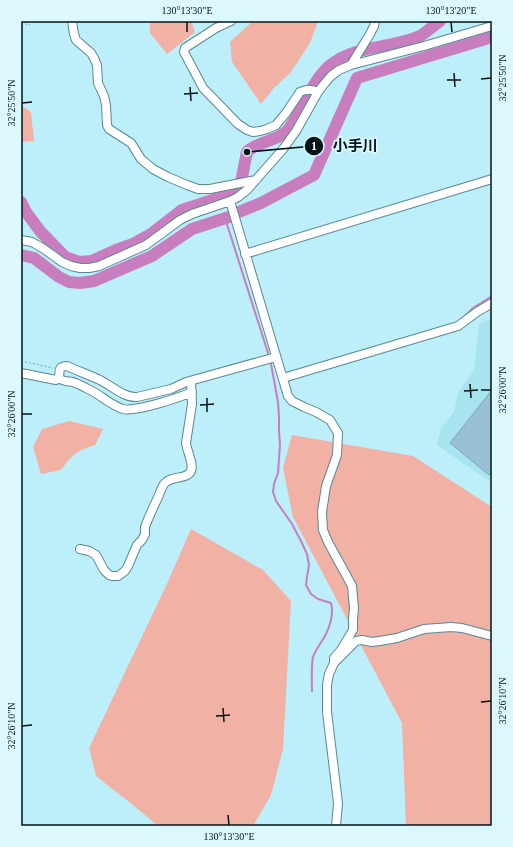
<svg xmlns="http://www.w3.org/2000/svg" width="513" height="847" viewBox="0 0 513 847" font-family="'Times New Roman','Noto Sans JP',serif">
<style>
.built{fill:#a8e4f0}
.green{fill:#f1b1a4}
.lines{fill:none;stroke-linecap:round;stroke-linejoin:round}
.stream{stroke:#c87ebe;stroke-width:2}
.river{stroke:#c87ebe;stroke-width:12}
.building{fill:#98c1d6;stroke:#7ea6bb}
.street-casing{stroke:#598891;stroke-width:10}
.path{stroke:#80a8b0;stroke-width:1;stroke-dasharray:2 2;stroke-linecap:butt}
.street{stroke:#fff;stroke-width:8}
.ticks{fill:none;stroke:#031418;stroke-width:1.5}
.leader{fill:none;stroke:#031418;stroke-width:1.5}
.callout-dot{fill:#031418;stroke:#daf8fe;stroke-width:1.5}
.mark-label{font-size:12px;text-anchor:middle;font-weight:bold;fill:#fff}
.callout-label{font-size:15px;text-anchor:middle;font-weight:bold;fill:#031418;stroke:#daf8fe;stroke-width:3.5;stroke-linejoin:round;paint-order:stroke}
.neatline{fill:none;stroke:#031418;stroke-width:1.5}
.ticks-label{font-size:10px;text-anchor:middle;fill:#031418}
</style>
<rect width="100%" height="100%" fill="#bceff9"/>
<path class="built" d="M 492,318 L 492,483 L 437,445 L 441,428 L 454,412 L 458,393 L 474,370 L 479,324 Z"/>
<path class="green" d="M 150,21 L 191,21 L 195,32 L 167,54 L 150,33 Z
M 253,21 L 318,21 L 310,43 L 291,72 L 274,88 L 261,104 L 232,62 L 230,42 Z
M 21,105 L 31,112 L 34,141 L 21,142 Z
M 69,421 L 103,429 L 95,445 C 76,451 73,454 61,470 L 41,474 L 33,447 L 42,429 Z
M 292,435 L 413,456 L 492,507 L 492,826 L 406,826 L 402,723 L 293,517 L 283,468 Z
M 191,529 L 263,570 L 291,601 L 283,749 L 271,795 L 253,826 L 158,826 L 133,805 L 96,776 L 89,748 L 166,586 Z"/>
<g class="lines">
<path class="stream" d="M 225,218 L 269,356
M 464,317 L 473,308 L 492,296
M 271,364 L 278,402 L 279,417 L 279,431 L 280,445 L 278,473 L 274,484 L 273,492 L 276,501 L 292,524 L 301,541 L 307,554 L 309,565 L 307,577 L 306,585 L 311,594 L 318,599 L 331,603 C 334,613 330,627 325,636 C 321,643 316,649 313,657 C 311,667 312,681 312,691"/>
<path class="river" d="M 21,202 L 26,212 L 40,231 L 65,257 L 79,262 L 92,261 L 116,250 L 133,244 L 151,234 L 182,210 L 234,193 L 240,187 L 247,152 C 256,142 277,141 287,131 C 290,128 292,124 294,121 C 308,99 315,73 338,60 C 363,45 394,48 420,36 C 427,32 433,26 440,21
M 239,212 L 261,203 L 314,175 L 357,78 L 492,37
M 21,255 L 34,258 L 59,277 L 69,282 L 80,283 L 94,281 L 152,256 L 192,229 L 229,217"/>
</g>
<path class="building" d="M 492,390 L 492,472 L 489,475 L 450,443 Z"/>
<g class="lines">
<g class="street-casing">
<path id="street" d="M 72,21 L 74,34 L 76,40 L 91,53 L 94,58 L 97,65 L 98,83 L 104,96 L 106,105 L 107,125 L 109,129 L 131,143 L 141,159 L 153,169 L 168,177 L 187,185 L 198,189 L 210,189 L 256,180
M 231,21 L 216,28 L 185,48 L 184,52 L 203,88 L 238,124 L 247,130 L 253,132 L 260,131 L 267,129 L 276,125 L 286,113 L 300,92 C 306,89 312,89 318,92
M 351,65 L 370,34 L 374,26 L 375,21
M 230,201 L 288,396 L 292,401 L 304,407 L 316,412 L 330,420 L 338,433 L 337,455 L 326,486 L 322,512 L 323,530 L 328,542 L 352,586 L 354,608 L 353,620 L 353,630 L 341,650 L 334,658 L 334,663
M 21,240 L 32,242 L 44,249 L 62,262 L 71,266 L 80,268 L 89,268 L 99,266 L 146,245 L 180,220 L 192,214 L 230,201 L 238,197 L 247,190 L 283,149 L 296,131 L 318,92 L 325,83 L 331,76 L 339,70 L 351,65 L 424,46 L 492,26
M 245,254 L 492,179
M 21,373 L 56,380 L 58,379 C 62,373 55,367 67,366 C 78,371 89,375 100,380 C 112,386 124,398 137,397 L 171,389 L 186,382 L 276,357
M 59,378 C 63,382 68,381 73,382 C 78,384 83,386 88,389 C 100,394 110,405 123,409 C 136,412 178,398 192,392
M 283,378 L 458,326 L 477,312 L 492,303
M 80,549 L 89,551 L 96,555 L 104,570 L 109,575 L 112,576 L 118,576 L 125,571 L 128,566 L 137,545 L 142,540 L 145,534 L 145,527 C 149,516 154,506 159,495 C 160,492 162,487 164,484 C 171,475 187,480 191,471 C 194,465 187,451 186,443 L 192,404 L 191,381
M 336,826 L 338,803 L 327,712 L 327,685 L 329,674 L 334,663 L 356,641 L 362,640 L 372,642 L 380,641 L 397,638 L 424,629 L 451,627 L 462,628 L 492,636"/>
</g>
<path class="path" d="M 21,23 L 30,25
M 21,361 L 53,368"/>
<use href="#street" class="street"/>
</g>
<path class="ticks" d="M 187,22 L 187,32M 451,22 L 452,32M 454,73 L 455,87M 481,79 L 491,78M 447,80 L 461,80M 190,87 L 191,101M 184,94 L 198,93M 22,103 L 32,102M 470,384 L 471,398M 481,390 L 491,390M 464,391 L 478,390M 207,398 L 207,412M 200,405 L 214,404M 22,414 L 32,414M 481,702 L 491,701M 223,708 L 224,722M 216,716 L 230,715M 22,726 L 32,725M 228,815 L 229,825"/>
<path class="leader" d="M247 152L314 146"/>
<g class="callout-dot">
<circle cx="247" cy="152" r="4"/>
<circle cx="314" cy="146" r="10"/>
</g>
<g class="mark-label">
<text x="314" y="150">1</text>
</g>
<g class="callout-label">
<text x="355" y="151">小手川</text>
</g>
<rect width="513" height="847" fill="none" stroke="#daf8fe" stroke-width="44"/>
<rect x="22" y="22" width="469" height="803" class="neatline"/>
<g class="ticks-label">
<text x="187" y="14">130°13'30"E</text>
<text x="451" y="14">130°13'20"E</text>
<text transform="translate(502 78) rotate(-90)" y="4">32°25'50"N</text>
<text transform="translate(11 103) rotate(-90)" y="4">32°25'50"N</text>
<text transform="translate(502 390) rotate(-90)" y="4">32°26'00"N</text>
<text transform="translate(11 414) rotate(-90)" y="4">32°26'00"N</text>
<text transform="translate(502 701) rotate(-90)" y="4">32°26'10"N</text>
<text transform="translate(11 726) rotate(-90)" y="4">32°26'10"N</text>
<text x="229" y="840">130°13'30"E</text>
</g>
</svg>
